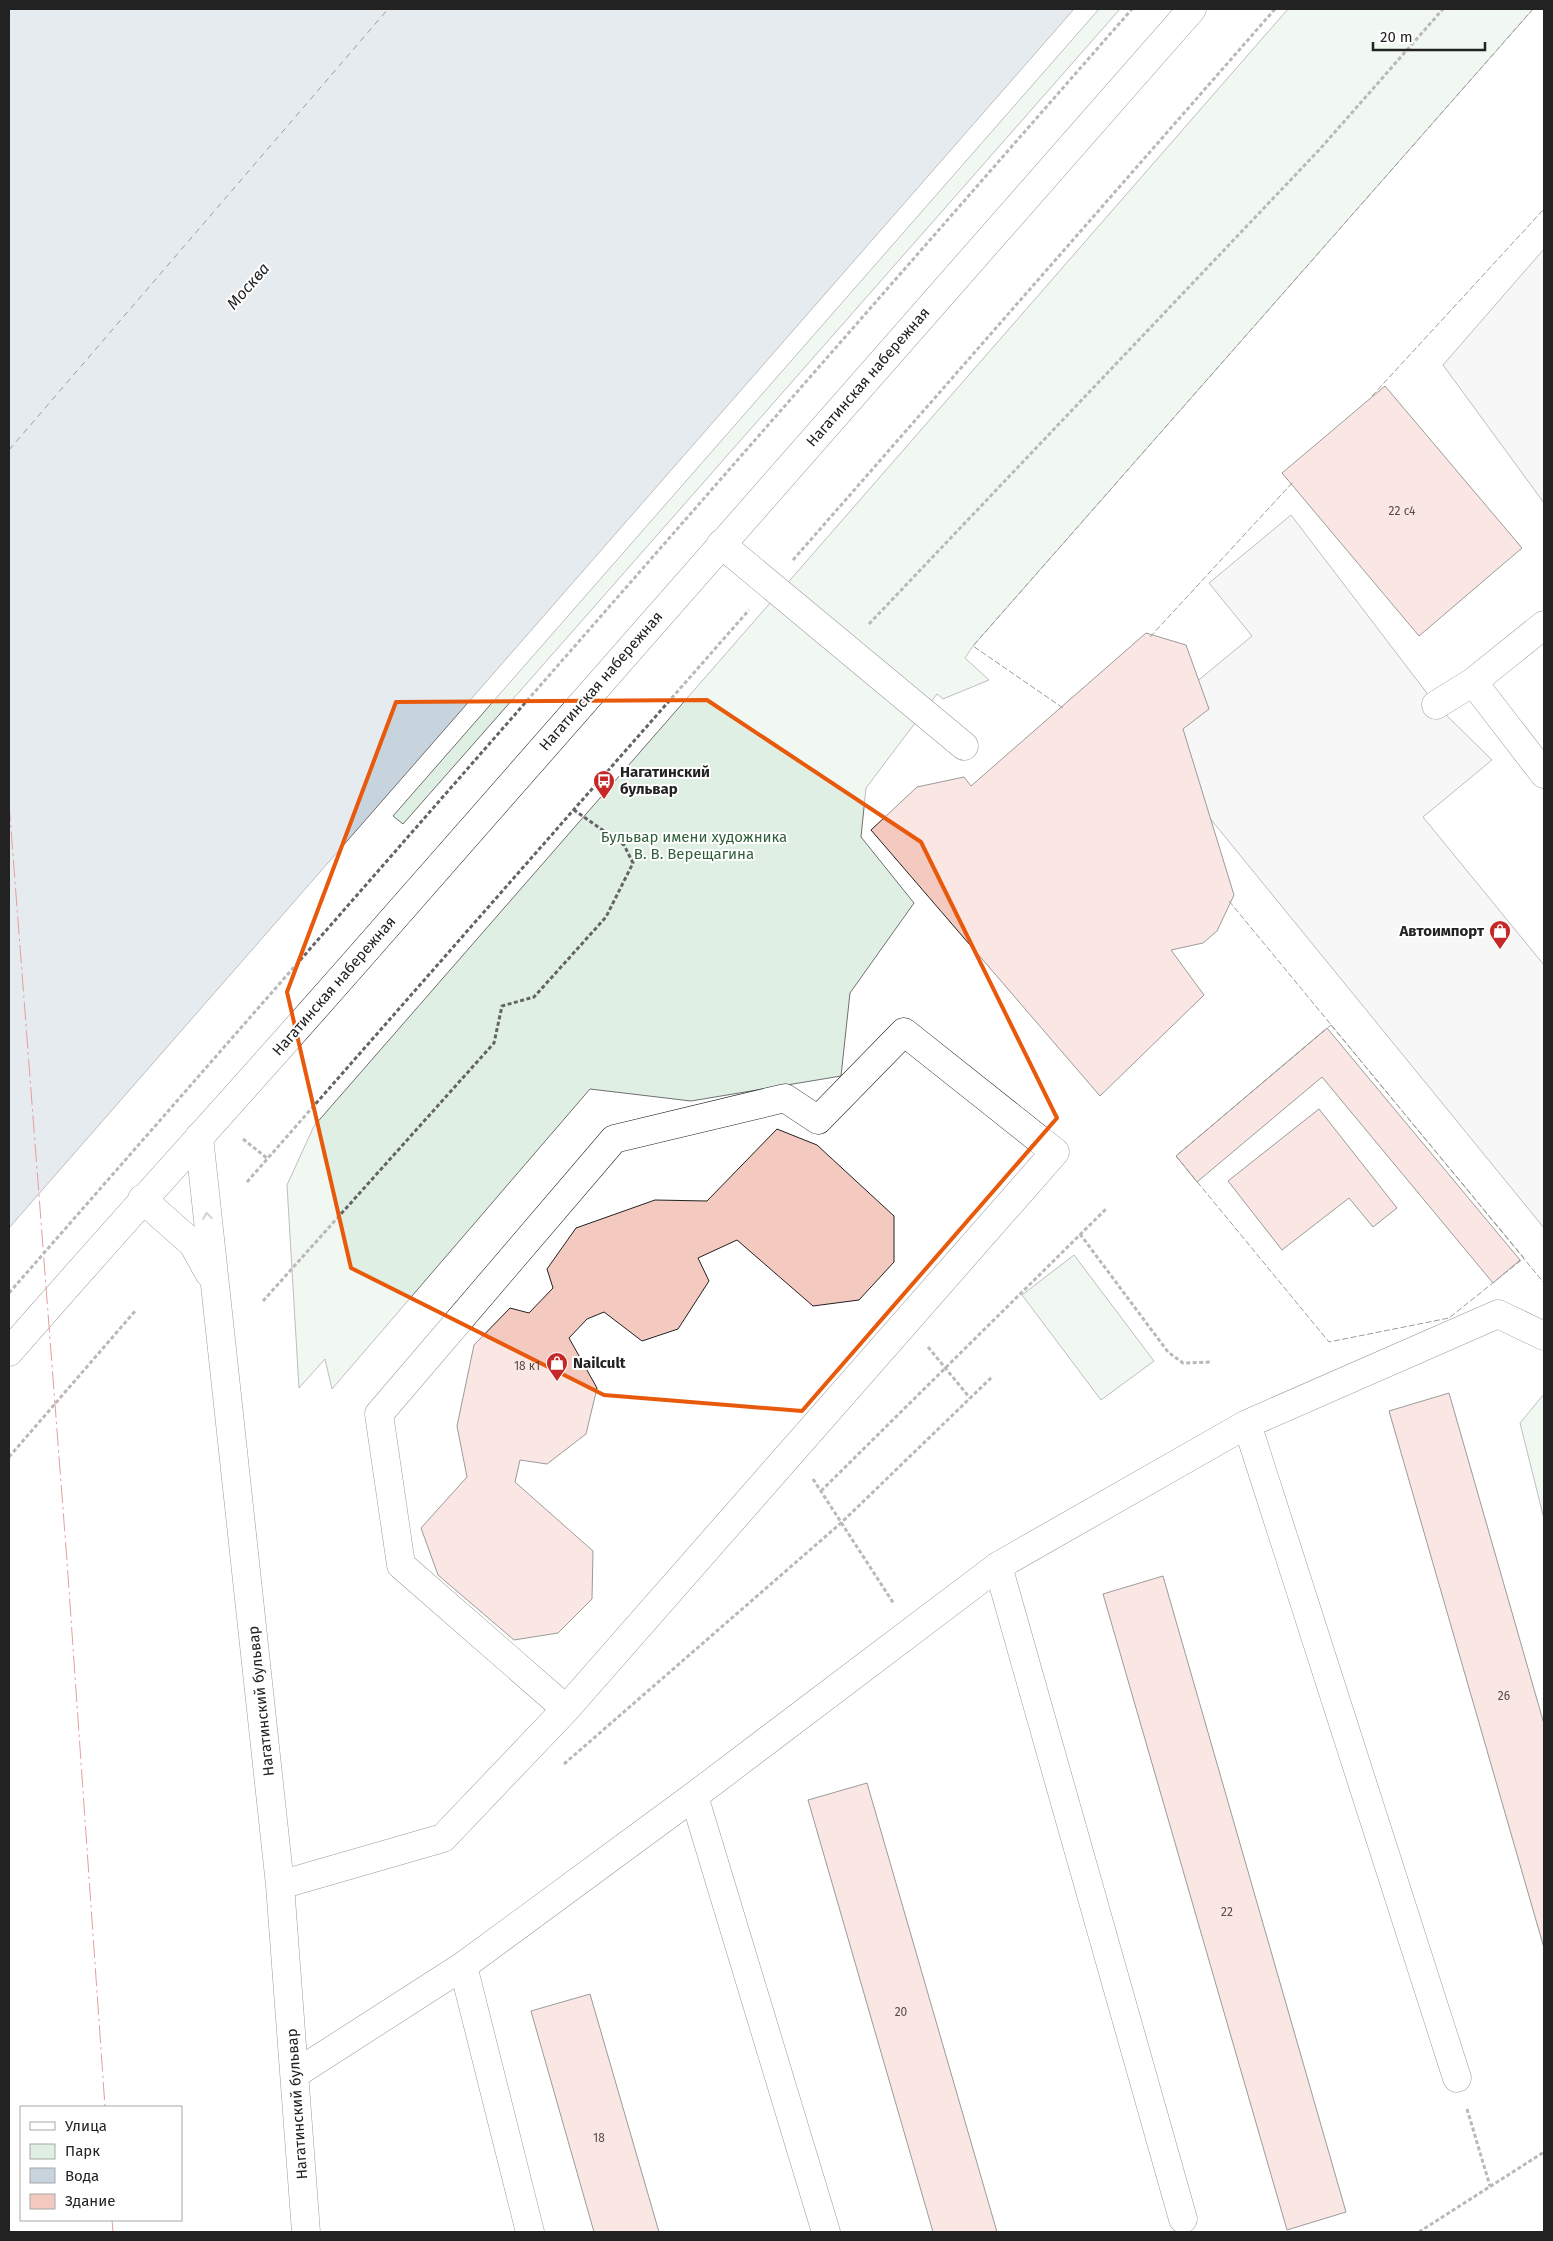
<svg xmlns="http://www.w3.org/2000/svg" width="1553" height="2241" viewBox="0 0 1553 2241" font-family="'Fira Sans',sans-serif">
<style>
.green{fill:#e0efe3;stroke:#6f6f6f}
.parking{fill:#ededed;stroke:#6f6f6f}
.water{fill:#c7d3dd;stroke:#6f6f6f}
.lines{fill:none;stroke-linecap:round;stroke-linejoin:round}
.ferry{stroke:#222;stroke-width:1;stroke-dasharray:6 5;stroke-linecap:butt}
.building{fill:#f3c9c0;stroke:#222}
.minor-casing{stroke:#222;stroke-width:29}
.major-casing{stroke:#222;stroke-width:29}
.path{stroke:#646464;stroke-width:3;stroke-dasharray:4 2.5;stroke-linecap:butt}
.minor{stroke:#fff;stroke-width:28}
.major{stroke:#fff;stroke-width:28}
.fence{stroke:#222;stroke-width:1;stroke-dasharray:6 2.5;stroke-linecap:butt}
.power{stroke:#c62828;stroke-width:1;stroke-dasharray:18 4 2.5 4;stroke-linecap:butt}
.oneway{stroke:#9c9c9c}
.marked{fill:none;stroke:#e8590c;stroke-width:4;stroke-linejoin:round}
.labels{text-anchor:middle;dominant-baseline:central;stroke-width:4;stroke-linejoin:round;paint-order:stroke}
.number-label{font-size:12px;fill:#564c4a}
.street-label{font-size:15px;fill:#222;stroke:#fff}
.poi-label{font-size:15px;font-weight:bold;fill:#222;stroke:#fff;text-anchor:start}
.park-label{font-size:15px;fill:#2f5e38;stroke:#fff}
.water-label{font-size:16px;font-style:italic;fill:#222;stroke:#fff}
</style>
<rect width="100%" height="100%" fill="#fff"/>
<path class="green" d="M 1099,9 L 1120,9 L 403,824 L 393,816 Z
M 1288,9 L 1533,9 L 973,646 L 965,658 L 989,680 L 943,699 L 937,694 L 866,788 L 861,837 L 914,903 L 850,993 L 841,1076 L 691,1101 L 590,1089 L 332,1389 L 325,1359 L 299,1388 L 287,1185 L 314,1126 Z
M 1074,1255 L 1154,1361 L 1101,1400 L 1022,1295 Z
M 1544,1394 L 1544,1519 L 1520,1423 Z"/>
<path class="parking" d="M 1544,249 L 1544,503 L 1443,365 Z
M 1291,515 L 1436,705 L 1492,760 L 1423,817 L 1544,965 L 1544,1228 L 1138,730 L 1252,636 L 1209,583 Z"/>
<path class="water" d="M 9,9 L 1074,9 L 9,1228 Z"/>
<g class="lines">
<path class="ferry" d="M 9,450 L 388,9"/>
</g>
<path class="building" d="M 1385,386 L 1522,548 L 1419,636 L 1282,473 Z
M 1146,633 L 1186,645 L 1209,709 L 1183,729 L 1234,895 L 1217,931 L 1203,943 L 1171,950 L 1204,995 L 1100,1096 L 871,830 L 917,787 L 964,777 L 971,786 Z
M 1327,1028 L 1520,1260 L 1493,1283 L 1322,1077 L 1197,1182 L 1176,1156 Z
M 1319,1109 L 1397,1208 L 1373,1227 L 1349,1198 L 1282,1250 L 1228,1181 Z
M 777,1129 L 817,1145 L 894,1216 L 894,1262 L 859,1300 L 813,1306 L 737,1240 L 698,1258 L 709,1281 L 678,1329 L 642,1341 L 604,1312 L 587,1319 L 569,1338 L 597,1388 L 586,1434 L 547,1464 L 520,1460 L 515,1482 L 593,1551 L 592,1599 L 558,1633 L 514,1640 L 438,1575 L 421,1528 L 467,1477 L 457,1426 L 474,1345 L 510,1308 L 529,1313 L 553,1288 L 547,1269 L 576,1228 L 655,1200 L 707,1201 Z
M 1449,1393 L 1544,1724 L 1544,1948 L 1389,1411 Z
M 1163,1576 L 1346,2212 L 1287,2230 L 1103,1594 Z
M 867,1783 L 997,2232 L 933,2232 L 808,1800 Z
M 590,1994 L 659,2232 L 594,2232 L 531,2011 Z"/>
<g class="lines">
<g class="minor-casing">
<path id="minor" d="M 721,544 L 964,746
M 1473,682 L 1544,774
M 1436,705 L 1473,682 L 1544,625
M 199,1137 L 280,1885 L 306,2232
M 142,1199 L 193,1244 L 209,1273
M 1247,1424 L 1457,2078
M 998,1566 L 1183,2219
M 694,1796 L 826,2232
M 280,1885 L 443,1838 L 566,1709 L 1055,1152 L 904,1032 L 818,1120 L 785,1098 L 614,1139 L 379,1414 L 401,1565 L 566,1709
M 463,1966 L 530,2232
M 295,2074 L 463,1966 L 694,1796 L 998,1566 L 1247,1424 L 1498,1314 L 1544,1336"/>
</g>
<g class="major-casing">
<path id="major" d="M 9,1352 C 124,1220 242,1091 358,959 L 1192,9"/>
</g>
<path class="path" d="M 793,560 L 1275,9
M 869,624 L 1320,149 L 1443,9
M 243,1139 L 268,1159
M 247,1182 L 749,610
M 1080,1234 L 1168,1352 L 1183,1363 L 1210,1362
M 9,1293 L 1132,9
M 263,1301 L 494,1043 L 502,1006 L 534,997 L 606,917 L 633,863 L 624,845 L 574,810
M 928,1347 L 970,1398
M 9,1457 L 136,1310
M 813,1479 L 894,1604
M 821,1491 L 1106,1209
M 564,1764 L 841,1523 L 993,1376
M 1467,2109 L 1490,2186
M 1419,2232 L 1544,2152"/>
<use href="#minor" class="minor"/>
<use href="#major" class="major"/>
<path class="fence" d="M 1372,396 L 1544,209
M 1150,637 L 1293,482
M 1063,708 L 973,646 L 1533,9
M 1229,901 L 1544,1283
M 1331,1025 L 1524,1258 L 1449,1318 L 1329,1342 L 1176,1156 Z"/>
<path class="power" d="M 9,803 L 67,1561 L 105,2107
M 112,2220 L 113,2232"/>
</g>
<defs><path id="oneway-chevron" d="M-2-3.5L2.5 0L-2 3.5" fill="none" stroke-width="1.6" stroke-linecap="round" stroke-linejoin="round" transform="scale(1.25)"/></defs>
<use class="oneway" href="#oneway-chevron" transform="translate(207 1216) rotate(-96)"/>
<path d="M0 0H1553V2241H0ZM 707,700 L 921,842 L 1057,1118 L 802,1411 L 604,1395 L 351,1268 L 287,992 L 396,702 Z" fill="#fff" fill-opacity=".55" fill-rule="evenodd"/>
<path class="marked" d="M 707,700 L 921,842 L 1057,1118 L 802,1411 L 604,1395 L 351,1268 L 287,992 L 396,702 Z"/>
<defs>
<g id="bus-pin" transform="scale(1.125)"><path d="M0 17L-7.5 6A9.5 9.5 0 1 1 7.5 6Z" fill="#c62828" stroke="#fff"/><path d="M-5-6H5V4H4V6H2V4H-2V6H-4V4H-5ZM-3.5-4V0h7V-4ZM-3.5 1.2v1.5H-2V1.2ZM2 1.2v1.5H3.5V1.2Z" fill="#fff"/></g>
<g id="shop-pin" transform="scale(1.125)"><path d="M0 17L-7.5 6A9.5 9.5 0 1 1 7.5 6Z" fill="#c62828" stroke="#fff"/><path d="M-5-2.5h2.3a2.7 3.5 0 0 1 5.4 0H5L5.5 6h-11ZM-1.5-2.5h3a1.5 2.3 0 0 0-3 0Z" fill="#fff"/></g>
</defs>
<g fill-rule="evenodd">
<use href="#bus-pin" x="604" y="781"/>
<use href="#shop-pin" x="1500" y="931"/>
<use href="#shop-pin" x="557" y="1363"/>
</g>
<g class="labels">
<g class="number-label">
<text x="1402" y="511">22 с4</text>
<text x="527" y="1366">18 к1</text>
<text x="1504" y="1696">26</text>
<text x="1227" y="1912">22</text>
<text x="901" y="2012">20</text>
<text x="599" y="2138">18</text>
</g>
<g class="street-label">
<text transform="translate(868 377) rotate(-49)">Нагатинская набережная</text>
<text transform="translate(601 681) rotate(-49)">Нагатинская набережная</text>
<text transform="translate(334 986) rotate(-49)">Нагатинская набережная</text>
<text transform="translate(261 1701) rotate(-96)">Нагатинский бульвар</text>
<text transform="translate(297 2104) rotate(-94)">Нагатинский бульвар</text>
</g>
<g class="poi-label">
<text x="620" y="772">Нагатинский<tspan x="620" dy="17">бульвар</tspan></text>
<text x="1484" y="931" text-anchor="end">Автоимпорт</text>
<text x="573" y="1363">Nailcult</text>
</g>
<g class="park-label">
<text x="694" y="837">Бульвар имени художника<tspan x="694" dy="17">В. В. Верещагина</tspan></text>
</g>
<g class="water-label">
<text transform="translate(248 286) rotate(-49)">Москва</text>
</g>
</g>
<rect width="1553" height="2241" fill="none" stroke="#222222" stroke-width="20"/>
<rect x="20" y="2106" width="162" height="115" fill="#ffffff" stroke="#a7a7a7"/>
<rect x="30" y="2122" width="25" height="8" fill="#ffffff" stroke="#a7a7a7"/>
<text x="65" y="2131" font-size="15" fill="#222222">Улица</text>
<rect x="30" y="2144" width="25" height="15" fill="#e0efe3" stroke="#a7a7a7"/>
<text x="65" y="2156" font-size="15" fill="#222222">Парк</text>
<rect x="30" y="2168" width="25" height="15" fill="#c7d3dd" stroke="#a7a7a7"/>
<text x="65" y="2181" font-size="15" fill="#222222">Вода</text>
<rect x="30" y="2194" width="25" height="15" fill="#f3c9c0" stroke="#a7a7a7"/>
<text x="65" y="2206" font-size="15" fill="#222222">Здание</text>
<path d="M1373 42v8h112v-8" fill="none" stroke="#222222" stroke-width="2.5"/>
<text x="1380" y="42" font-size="15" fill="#222222" stroke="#ffffff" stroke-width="4" paint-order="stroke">20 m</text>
</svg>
